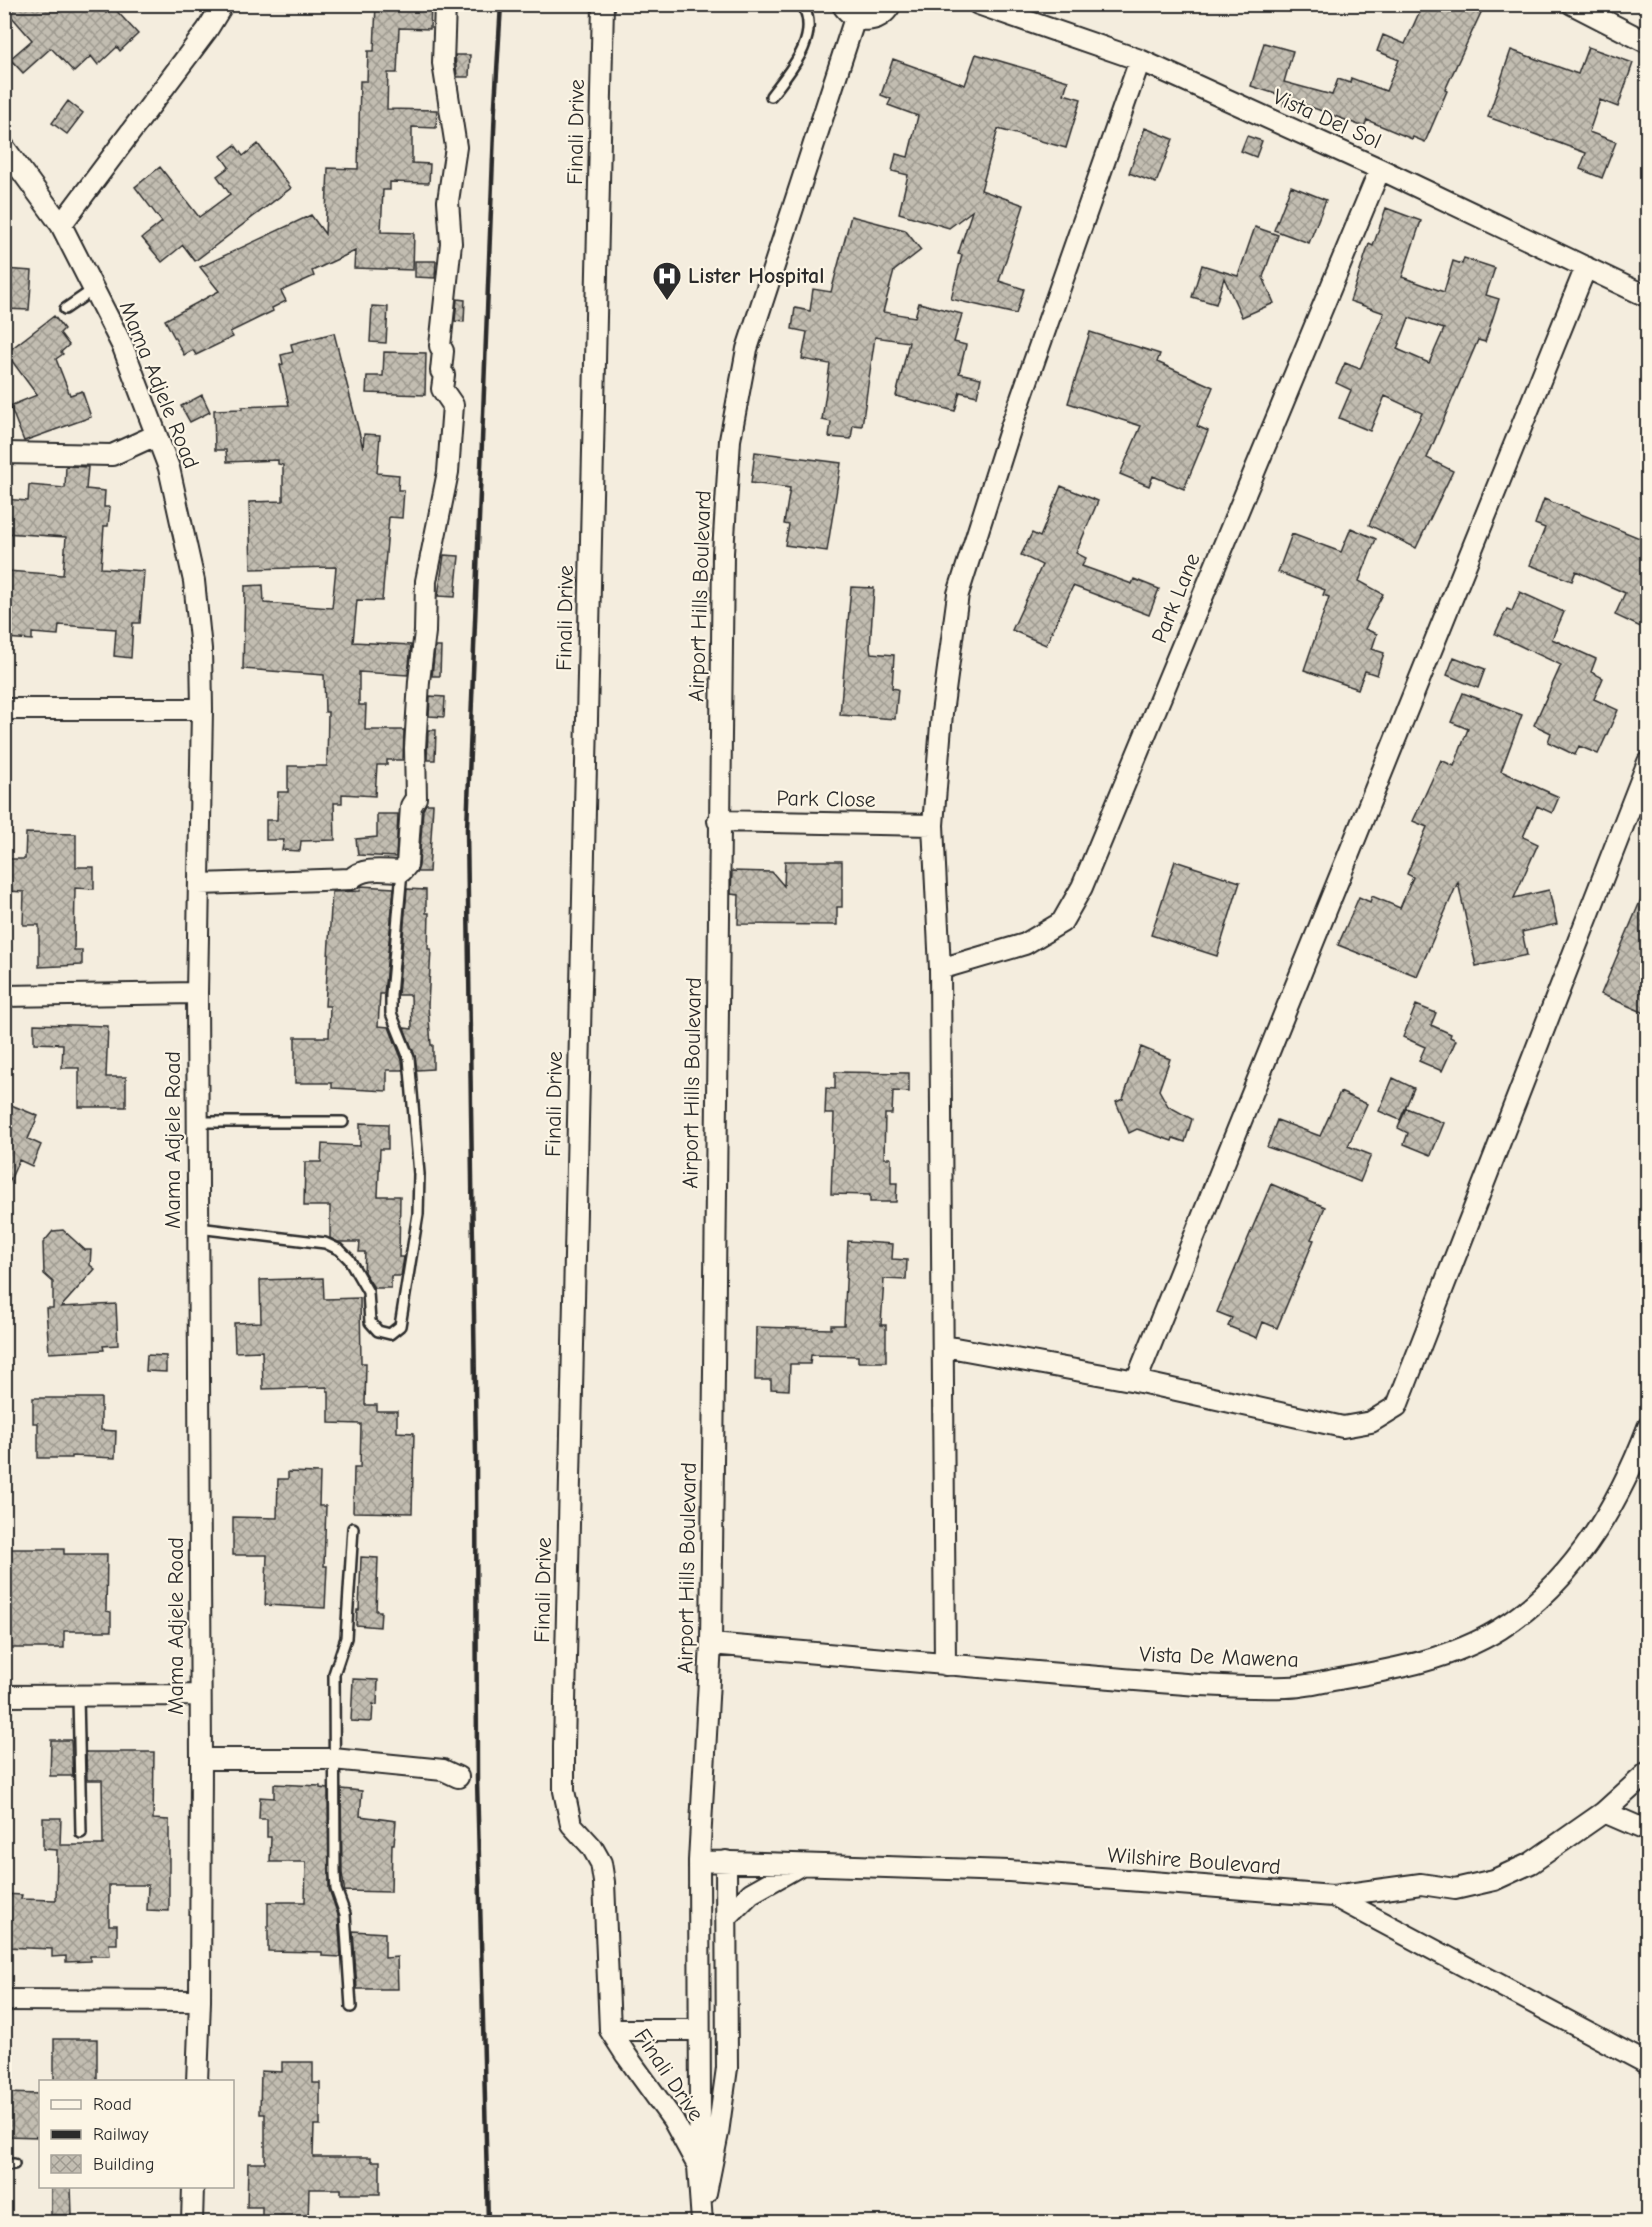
<svg xmlns="http://www.w3.org/2000/svg" width="1652" height="2227" viewBox="0 0 1652 2227" font-family="'Comic Neue',sans-serif">
<style>
.building{fill:url(#building-cross-hatch);stroke:#2b2b2b;stroke-width:1.5;fill-rule:evenodd}
.lines{fill:none;stroke-linecap:round;stroke-linejoin:round}
.service-casing{stroke:#2b2b2b;stroke-width:14}
.minor-casing{stroke:#2b2b2b;stroke-width:24}
.service{stroke:#fcf5e5;stroke-width:9}
.minor{stroke:#fcf5e5;stroke-width:20}
.rail{stroke:#2b2b2b;stroke-width:4.5}
.labels{text-anchor:middle;dominant-baseline:central;stroke-width:4.5;stroke-linejoin:round;paint-order:stroke}
.street-label{font-size:22px;fill:#2b2b2b;stroke:#fcf5e5}
.poi-label{font-size:22px;font-weight:bold;fill:#2b2b2b;stroke:#fcf5e5;text-anchor:start}
</style>
<defs>
<pattern id="building-cross-hatch" width="8" height="8" patternUnits="userSpaceOnUse" patternTransform="scale(1.5)"><rect width="8" height="8" fill="#c2bdb1"/><path d="M0 0l8 8M0 8l8-8" fill="none" stroke="#9e9a90"/></pattern>
</defs>
<rect width="100%" height="100%" fill="#f4edde"/>
<filter id="ink" filterUnits="userSpaceOnUse"><feTurbulence type="fractalNoise" baseFrequency=".0167" numOctaves="2"/><feDisplacementMap in="SourceGraphic" scale="12" xChannelSelector="R" yChannelSelector="G"/><feConvolveMatrix kernelMatrix="1 2 1 2 8 2 1 2 1" color-interpolation-filters="sRGB"/></filter>
<g filter="url(#ink)">
<path class="building" d="M 4,4 L 98,4 L 106,13 L 113,7 L 138,34 L 120,51 L 117,47 L 98,65 L 91,56 L 74,72 L 51,48 L 23,73 L 10,59 L 32,40 L 4,8 Z
M 376,4 L 431,4 L 430,29 L 399,28 L 397,73 L 388,73 L 387,109 L 437,110 L 436,128 L 412,127 L 412,163 L 430,164 L 429,183 L 390,182 L 390,190 L 383,190 L 381,232 L 414,233 L 413,270 L 354,268 L 355,251 L 312,271 L 314,276 L 281,291 L 286,301 L 272,308 L 273,311 L 230,332 L 233,337 L 196,355 L 193,350 L 184,355 L 165,320 L 219,291 L 200,267 L 311,215 L 325,234 L 328,168 L 358,169 L 360,81 L 367,81 L 368,51 L 374,51 Z
M 1423,4 L 1485,4 L 1445,90 L 1447,91 L 1425,142 L 1413,137 L 1412,139 L 1367,120 L 1364,127 L 1303,104 L 1301,111 L 1283,106 L 1285,97 L 1251,86 L 1264,43 L 1293,51 L 1284,82 L 1332,95 L 1338,79 L 1350,83 L 1351,78 L 1386,91 L 1399,60 L 1377,51 L 1383,35 L 1405,44 Z
M 1588,47 L 1633,63 L 1618,107 L 1600,100 L 1589,132 L 1616,142 L 1602,178 L 1580,169 L 1586,153 L 1488,117 L 1511,50 L 1578,74 Z
M 976,54 L 1068,81 L 1064,94 L 1081,99 L 1066,148 L 998,129 L 981,190 L 1024,205 L 999,281 L 1024,289 L 1016,314 L 951,299 L 962,255 L 958,254 L 972,211 L 949,228 L 899,213 L 908,175 L 892,171 L 896,154 L 908,157 L 918,116 L 888,105 L 891,99 L 881,95 L 893,59 L 965,85 Z
M 455,55 L 470,55 L 469,77 L 457,77 Z
M 68,101 L 83,113 L 67,134 L 52,123 Z
M 1145,128 L 1173,139 L 1156,183 L 1129,173 Z
M 1247,136 L 1262,141 L 1256,157 L 1241,151 Z
M 258,144 L 291,188 L 195,261 L 183,245 L 162,262 L 142,238 L 162,222 L 135,187 L 160,167 L 199,217 L 230,194 L 217,176 L 229,167 L 221,156 L 235,145 L 243,156 Z
M 1291,186 L 1326,200 L 1309,243 L 1274,230 Z
M 1386,208 L 1421,221 L 1402,277 L 1444,292 L 1453,261 L 1462,264 L 1464,258 L 1495,268 L 1486,295 L 1499,299 L 1485,342 L 1478,340 L 1427,458 L 1453,471 L 1416,548 L 1369,525 L 1422,413 L 1385,396 L 1370,431 L 1339,418 L 1351,390 L 1336,383 L 1345,363 L 1360,369 L 1384,313 L 1350,301 L 1369,244 L 1373,246 ZM 1409,318 L 1444,329 L 1429,363 L 1397,349 Z
M 851,216 L 905,230 L 921,250 L 894,271 L 883,312 L 915,317 L 919,303 L 962,314 L 954,342 L 966,345 L 959,373 L 981,378 L 977,396 L 960,392 L 955,411 L 896,396 L 909,342 L 875,337 L 862,426 L 853,425 L 851,439 L 829,437 L 831,422 L 822,420 L 830,364 L 802,359 L 807,332 L 792,329 L 795,308 L 810,311 L 813,289 L 831,292 Z
M 1255,227 L 1278,235 L 1263,277 L 1274,303 L 1242,317 L 1224,278 L 1216,304 L 1192,297 L 1202,265 L 1238,276 Z
M 415,261 L 436,261 L 435,278 L 415,277 Z
M 4,269 L 32,271 L 29,310 L 4,309 Z
M 457,299 L 465,300 L 464,322 L 455,321 Z
M 372,306 L 388,307 L 386,343 L 370,342 Z
M 54,316 L 64,329 L 60,333 L 69,345 L 61,352 L 63,354 L 56,359 L 70,395 L 82,391 L 91,417 L 24,441 L 10,406 L 37,395 L 6,353 Z
M 1090,332 L 1160,354 L 1157,362 L 1213,387 L 1197,426 L 1208,431 L 1184,489 L 1153,476 L 1149,486 L 1120,474 L 1141,426 L 1068,403 Z
M 334,333 L 363,448 L 364,434 L 380,435 L 377,473 L 399,475 L 398,490 L 404,490 L 402,518 L 389,517 L 382,601 L 357,600 L 353,642 L 411,645 L 408,675 L 359,672 L 359,705 L 366,705 L 365,730 L 404,730 L 403,760 L 387,760 L 387,765 L 377,765 L 375,796 L 342,794 L 342,803 L 334,803 L 335,840 L 301,841 L 300,851 L 282,850 L 284,840 L 266,840 L 266,820 L 277,820 L 278,792 L 288,792 L 288,766 L 327,766 L 328,712 L 325,712 L 324,675 L 243,669 L 245,586 L 263,585 L 264,603 L 332,608 L 336,567 L 251,569 L 249,502 L 283,501 L 283,465 L 278,464 L 278,460 L 227,462 L 226,450 L 215,450 L 214,410 L 242,409 L 242,407 L 289,405 L 280,365 L 283,364 L 281,355 L 293,352 L 291,344 Z
M 384,352 L 426,353 L 425,395 L 366,393 L 367,376 L 383,376 Z
M 202,395 L 210,412 L 190,422 L 181,406 Z
M 755,452 L 841,463 L 827,551 L 785,545 L 789,525 L 784,524 L 790,488 L 751,483 Z
M 66,466 L 88,467 L 86,489 L 105,491 L 104,507 L 110,507 L 108,526 L 104,526 L 101,568 L 144,571 L 140,623 L 133,623 L 131,658 L 114,656 L 116,629 L 59,625 L 58,635 L 32,633 L 32,640 L 5,638 L 6,614 L 4,614 L 4,590 L 7,571 L 63,575 L 66,537 L 4,533 L 4,499 L 28,501 L 29,485 L 65,488 Z
M 1061,486 L 1098,501 L 1076,553 L 1086,558 L 1082,566 L 1132,584 L 1134,579 L 1159,589 L 1149,615 L 1073,586 L 1046,645 L 1012,630 L 1042,565 L 1021,555 L 1032,533 L 1040,537 Z
M 1544,499 L 1647,541 L 1647,630 L 1615,615 L 1625,593 L 1576,571 L 1572,581 L 1530,565 L 1545,528 L 1535,524 Z
M 1351,528 L 1376,539 L 1359,581 L 1383,594 L 1365,629 L 1377,634 L 1372,649 L 1384,653 L 1377,675 L 1365,671 L 1358,689 L 1304,670 L 1329,597 L 1323,595 L 1325,590 L 1278,572 L 1292,534 L 1341,552 Z
M 444,555 L 459,556 L 455,597 L 438,596 Z
M 851,587 L 874,588 L 870,648 L 871,653 L 894,655 L 892,688 L 898,689 L 895,719 L 840,715 Z
M 1520,592 L 1564,612 L 1552,639 L 1596,659 L 1591,672 L 1603,678 L 1594,699 L 1618,710 L 1598,754 L 1579,746 L 1575,755 L 1548,742 L 1551,733 L 1534,725 L 1561,665 L 1495,634 L 1507,609 L 1512,611 Z
M 435,647 L 441,647 L 440,676 L 432,676 Z
M 1454,657 L 1485,669 L 1478,688 L 1447,675 Z
M 1463,693 L 1522,715 L 1501,771 L 1559,797 L 1552,813 L 1537,806 L 1523,837 L 1538,844 L 1514,898 L 1549,890 L 1557,924 L 1522,932 L 1527,955 L 1476,966 L 1458,882 L 1417,976 L 1338,945 L 1359,897 L 1370,902 L 1372,896 L 1400,908 L 1413,877 L 1407,874 L 1427,827 L 1413,821 L 1441,760 L 1454,766 L 1468,729 L 1451,722 Z
M 430,696 L 445,697 L 444,717 L 429,716 Z
M 428,730 L 436,730 L 435,760 L 427,760 Z
M 426,804 L 433,804 L 429,872 L 417,872 L 419,866 L 423,810 Z
M 377,814 L 398,814 L 396,857 L 358,855 L 356,839 L 377,837 Z
M 26,833 L 76,834 L 76,867 L 94,867 L 94,889 L 75,888 L 74,950 L 82,950 L 82,965 L 39,967 L 39,925 L 23,925 L 24,892 L 8,891 L 9,859 L 25,859 Z
M 785,861 L 842,861 L 842,907 L 837,907 L 837,925 L 738,924 L 739,895 L 731,894 L 732,871 L 772,872 L 784,886 Z
M 1175,861 L 1240,882 L 1217,956 L 1151,935 Z
M 1647,885 L 1647,1014 L 1601,994 Z
M 361,886 L 394,888 L 384,994 L 380,994 L 378,1026 L 389,1027 L 402,1060 L 403,1070 L 387,1070 L 387,1091 L 332,1088 L 332,1083 L 295,1083 L 295,1037 L 329,1037 L 330,1006 L 325,1006 L 332,892 L 360,891 Z
M 407,889 L 426,890 L 426,913 L 429,913 L 428,949 L 431,949 L 428,1005 L 431,1045 L 433,1045 L 433,1069 L 417,1070 L 415,1056 L 404,1028 L 412,1029 L 411,995 L 398,995 Z
M 1416,1005 L 1436,1013 L 1431,1025 L 1451,1034 L 1450,1037 L 1456,1040 L 1442,1071 L 1419,1061 L 1425,1047 L 1403,1037 Z
M 34,1024 L 108,1026 L 106,1077 L 126,1077 L 126,1107 L 79,1107 L 79,1068 L 62,1068 L 63,1044 L 34,1043 Z
M 1141,1047 L 1170,1059 L 1159,1090 L 1168,1106 L 1192,1119 L 1185,1142 L 1173,1138 L 1172,1141 L 1137,1129 L 1129,1133 L 1116,1102 L 1123,1099 Z
M 835,1072 L 909,1073 L 909,1092 L 893,1091 L 892,1114 L 885,1114 L 884,1158 L 891,1158 L 891,1183 L 897,1183 L 896,1202 L 870,1202 L 870,1195 L 831,1194 L 834,1114 L 825,1114 L 826,1088 L 835,1089 Z
M 1393,1078 L 1414,1088 L 1400,1120 L 1379,1111 Z
M 1340,1092 L 1367,1104 L 1348,1146 L 1371,1155 L 1360,1182 L 1314,1163 L 1267,1147 L 1277,1120 L 1320,1136 Z
M 4,1102 L 38,1116 L 28,1139 L 41,1145 L 32,1166 L 19,1160 L 4,1194 Z
M 1406,1108 L 1444,1123 L 1431,1155 L 1404,1144 L 1408,1133 L 1398,1128 Z
M 360,1123 L 388,1124 L 388,1149 L 380,1149 L 378,1196 L 400,1196 L 399,1257 L 404,1257 L 401,1276 L 391,1276 L 391,1288 L 374,1288 L 364,1272 L 365,1252 L 359,1252 L 360,1242 L 338,1242 L 330,1238 L 330,1206 L 304,1206 L 305,1162 L 321,1162 L 322,1144 L 360,1146 Z
M 1271,1184 L 1325,1207 L 1311,1239 L 1314,1240 L 1277,1328 L 1263,1322 L 1257,1338 L 1228,1326 L 1232,1318 L 1217,1312 Z
M 63,1230 L 85,1250 L 91,1250 L 90,1265 L 95,1269 L 61,1307 L 116,1304 L 118,1345 L 103,1346 L 104,1350 L 49,1353 L 46,1308 L 53,1308 L 53,1282 L 44,1274 L 43,1243 L 53,1231 Z
M 848,1241 L 893,1244 L 892,1259 L 907,1260 L 906,1280 L 884,1279 L 881,1325 L 886,1325 L 886,1362 L 858,1362 L 858,1356 L 811,1355 L 810,1364 L 790,1364 L 789,1390 L 771,1389 L 771,1380 L 755,1380 L 756,1327 L 831,1329 L 831,1325 L 844,1325 Z
M 323,1278 L 324,1299 L 360,1298 L 361,1363 L 366,1363 L 365,1405 L 377,1405 L 377,1411 L 397,1411 L 397,1432 L 414,1433 L 412,1513 L 353,1512 L 354,1468 L 360,1468 L 361,1424 L 329,1423 L 329,1391 L 327,1391 L 327,1387 L 263,1389 L 262,1351 L 235,1352 L 234,1323 L 261,1322 L 260,1280 Z
M 147,1355 L 166,1356 L 166,1372 L 146,1371 Z
M 33,1398 L 101,1398 L 101,1430 L 116,1431 L 115,1458 L 72,1456 L 72,1458 L 38,1458 L 38,1423 L 33,1423 Z
M 288,1472 L 320,1473 L 319,1506 L 326,1506 L 324,1566 L 327,1566 L 325,1608 L 265,1605 L 267,1555 L 233,1555 L 233,1517 L 277,1518 L 278,1479 L 288,1479 Z
M 4,1549 L 64,1549 L 64,1554 L 107,1554 L 106,1611 L 111,1612 L 111,1631 L 64,1631 L 64,1648 L 4,1648 Z
M 361,1557 L 378,1558 L 376,1611 L 381,1611 L 380,1627 L 356,1625 L 357,1610 L 359,1610 Z
M 353,1679 L 378,1680 L 377,1705 L 373,1704 L 372,1721 L 370,1722 L 351,1721 Z
M 51,1740 L 71,1740 L 73,1776 L 50,1776 Z
M 86,1752 L 154,1752 L 153,1819 L 169,1820 L 169,1911 L 147,1910 L 148,1885 L 109,1885 L 109,1925 L 117,1925 L 117,1944 L 109,1944 L 110,1956 L 90,1956 L 90,1961 L 66,1962 L 66,1956 L 52,1957 L 52,1949 L 4,1947 L 4,1894 L 22,1895 L 21,1899 L 56,1900 L 57,1850 L 43,1849 L 43,1818 L 61,1818 L 60,1845 L 103,1845 L 102,1780 L 87,1780 Z
M 274,1784 L 320,1786 L 320,1788 L 328,1789 L 329,1889 L 338,1915 L 341,1957 L 322,1956 L 322,1952 L 268,1951 L 268,1902 L 305,1902 L 306,1862 L 270,1862 L 271,1837 L 267,1837 L 267,1819 L 259,1819 L 260,1797 L 274,1798 Z
M 341,1789 L 362,1791 L 360,1816 L 396,1821 L 394,1844 L 392,1844 L 391,1892 L 345,1891 L 345,1894 L 342,1873 Z
M 353,1931 L 385,1933 L 385,1958 L 397,1957 L 398,1989 L 357,1989 Z
M 54,2039 L 97,2039 L 97,2082 L 54,2082 Z
M 282,2062 L 313,2062 L 313,2083 L 320,2083 L 320,2125 L 314,2125 L 313,2157 L 371,2157 L 371,2161 L 380,2161 L 380,2194 L 341,2194 L 341,2189 L 309,2189 L 308,2223 L 277,2223 L 277,2218 L 262,2218 L 262,2207 L 247,2207 L 248,2163 L 265,2163 L 265,2114 L 260,2114 L 261,2071 L 282,2072 Z
M 4,2093 L 40,2094 L 40,2137 L 4,2136 Z
M 51,2187 L 71,2187 L 72,2215 L 51,2215 Z"/>
<g class="lines">
<g class="service-casing">
<path id="service" d="M 771,96 C 789,72 822,37 802,4
M 65,309 L 94,289
M 198,1122 L 343,1122
M 198,1228 L 325,1243 L 340,1250 L 349,1259 L 368,1292 L 370,1322 L 378,1331 L 390,1334 L 400,1326 L 418,1214 L 419,1174 L 409,1058 L 391,1013 L 391,995 L 402,871
M 78,1696 L 81,1833
M 351,2007 L 345,1914 L 336,1889 L 335,1873 L 334,1674 L 346,1638 L 353,1528
M 4,2165 L 14,2164"/>
</g>
<g class="minor-casing">
<path id="minor" d="M 603,4 L 564,1747 L 564,1791 L 571,1824 L 592,1847 L 601,1863 L 604,1882 L 610,2030 L 626,2055 L 673,2120 L 698,2166
M 842,4 C 854,24 879,26 891,4
M 978,4 L 1140,60 L 1380,169 L 1648,297
M 1572,4 L 1648,43
M 4,147 L 61,225 L 123,347 L 169,468 L 194,581 L 201,649 L 202,709 L 197,993 L 201,1759 L 200,2001 L 197,2082
M 61,225 L 207,30 L 223,4
M 4,453 L 112,455 L 156,435
M 4,709 L 202,709
M 718,821 L 933,825
M 199,884 L 351,879 C 364,866 385,871 402,871 L 407,865 L 411,806 L 416,798 L 415,748 L 419,681 L 425,632 L 426,581 L 448,472 L 453,405 L 442,389 L 444,375 L 441,371 L 443,351 L 440,346 L 451,243 L 448,201 L 456,147 L 443,63 L 445,4
M 940,969 L 1025,944 L 1062,922 L 1082,887 L 1380,169
M 4,996 L 197,993
M 944,1346 L 1136,1381 L 1343,1427 L 1371,1422 L 1397,1406 L 1648,762
M 1136,1381 L 1586,267
M 711,1644 C 827,1654 943,1665 1060,1674 C 1135,1679 1212,1689 1287,1687 C 1304,1687 1322,1682 1339,1679 C 1395,1669 1452,1659 1500,1629 C 1573,1583 1618,1506 1648,1427
M 945,1665 L 940,969 L 933,825 L 942,713 L 958,594 L 1011,427 L 1140,60
M 4,1696 L 200,1695
M 201,1759 L 333,1759 L 443,1770 L 458,1777
M 1604,1812 L 1648,1831
M 699,1861 L 1009,1871 L 1333,1896 L 1421,1884 L 1455,1889 L 1494,1880 L 1531,1863 L 1604,1812 L 1648,1772
M 1333,1896 L 1648,2064
M 726,1918 L 751,1893 L 799,1866
M 4,2000 L 200,2001
M 610,2030 L 699,2030
M 706,2193 L 718,2133 L 727,2068 L 726,1861
M 192,2222 L 193,2186
M 702,2222 L 698,2166 L 700,2113 L 699,1861 L 711,1644 L 723,553 L 730,440 L 747,349 L 855,18"/>
</g>
<use href="#service" class="service"/>
<use href="#minor" class="minor"/>
<path class="rail" d="M 488,2222 L 477,1779 L 476,1456 L 467,829 L 495,105 L 501,4"/>
</g>
</g>
<defs>
<g id="hospital-pin" transform="scale(1.5)"><path d="M0 17L-7.5 6A9.5 9.5 0 1 1 7.5 6Z" fill="#2b2b2b" stroke="#fcf5e5"/><path d="M-5-5h3v3.5h4V-5h3V5h-3V1.5h-4V5h-3Z" fill="#fff"/></g>
</defs>
<g fill-rule="evenodd">
<use href="#hospital-pin" x="667" y="276"/>
</g>
<g class="labels">
<g class="street-label">
<text transform="translate(1327 119) rotate(24)">Vista Del Sol</text>
<text transform="translate(576 132) rotate(-89)">Finali Drive</text>
<text transform="translate(159 385) rotate(68)">Mama Adjele Road</text>
<text transform="translate(700 596) rotate(-88)">Airport Hills Boulevard</text>
<text transform="translate(1176 598) rotate(-68)">Park Lane</text>
<text transform="translate(565 618) rotate(-89)">Finali Drive</text>
<text transform="translate(826 799) rotate(1)">Park Close</text>
<text transform="translate(692 1083) rotate(-89)">Airport Hills Boulevard</text>
<text transform="translate(554 1104) rotate(-89)">Finali Drive</text>
<text transform="translate(173 1140) rotate(-90)">Mama Adjele Road</text>
<text transform="translate(687 1568) rotate(-89)">Airport Hills Boulevard</text>
<text transform="translate(543 1590) rotate(-89)">Finali Drive</text>
<text transform="translate(176 1626) rotate(-90)">Mama Adjele Road</text>
<text transform="translate(1219 1657) rotate(2)">Vista De Mawena</text>
<text transform="translate(1194 1861) rotate(4)">Wilshire Boulevard</text>
<text transform="translate(669 2075) rotate(56)">Finali Drive</text>
</g>
<g class="poi-label">
<text x="688" y="276">Lister Hospital</text>
</g>
</g>
<rect width="1652" height="2227" fill="none" stroke="#fcf5e5" stroke-width="24"/>
<rect x="12" y="12" width="1628" height="2203" fill="none" stroke="#2b2b2b" stroke-width="2" filter="url(#ink)"/>
<rect x="39" y="2080" width="195" height="108" fill="#fcf5e5" stroke="#a8a49b" stroke-width="1.5"/>
<rect x="51" y="2100" width="30" height="9" fill="#fcf5e5" stroke="#a8a49b" stroke-width="1.5"/>
<text x="93" y="2110" font-size="18" fill="#2b2b2b">Road</text>
<rect x="51" y="2130" width="30" height="9" fill="#2b2b2b" stroke="#a8a49b" stroke-width="1.5"/>
<text x="93" y="2140" font-size="18" fill="#2b2b2b">Railway</text>
<rect x="51" y="2155" width="30" height="18" fill="url(#building-cross-hatch)" stroke="#a8a49b" stroke-width="1.5"/>
<text x="93" y="2170" font-size="18" fill="#2b2b2b">Building</text>
</svg>
